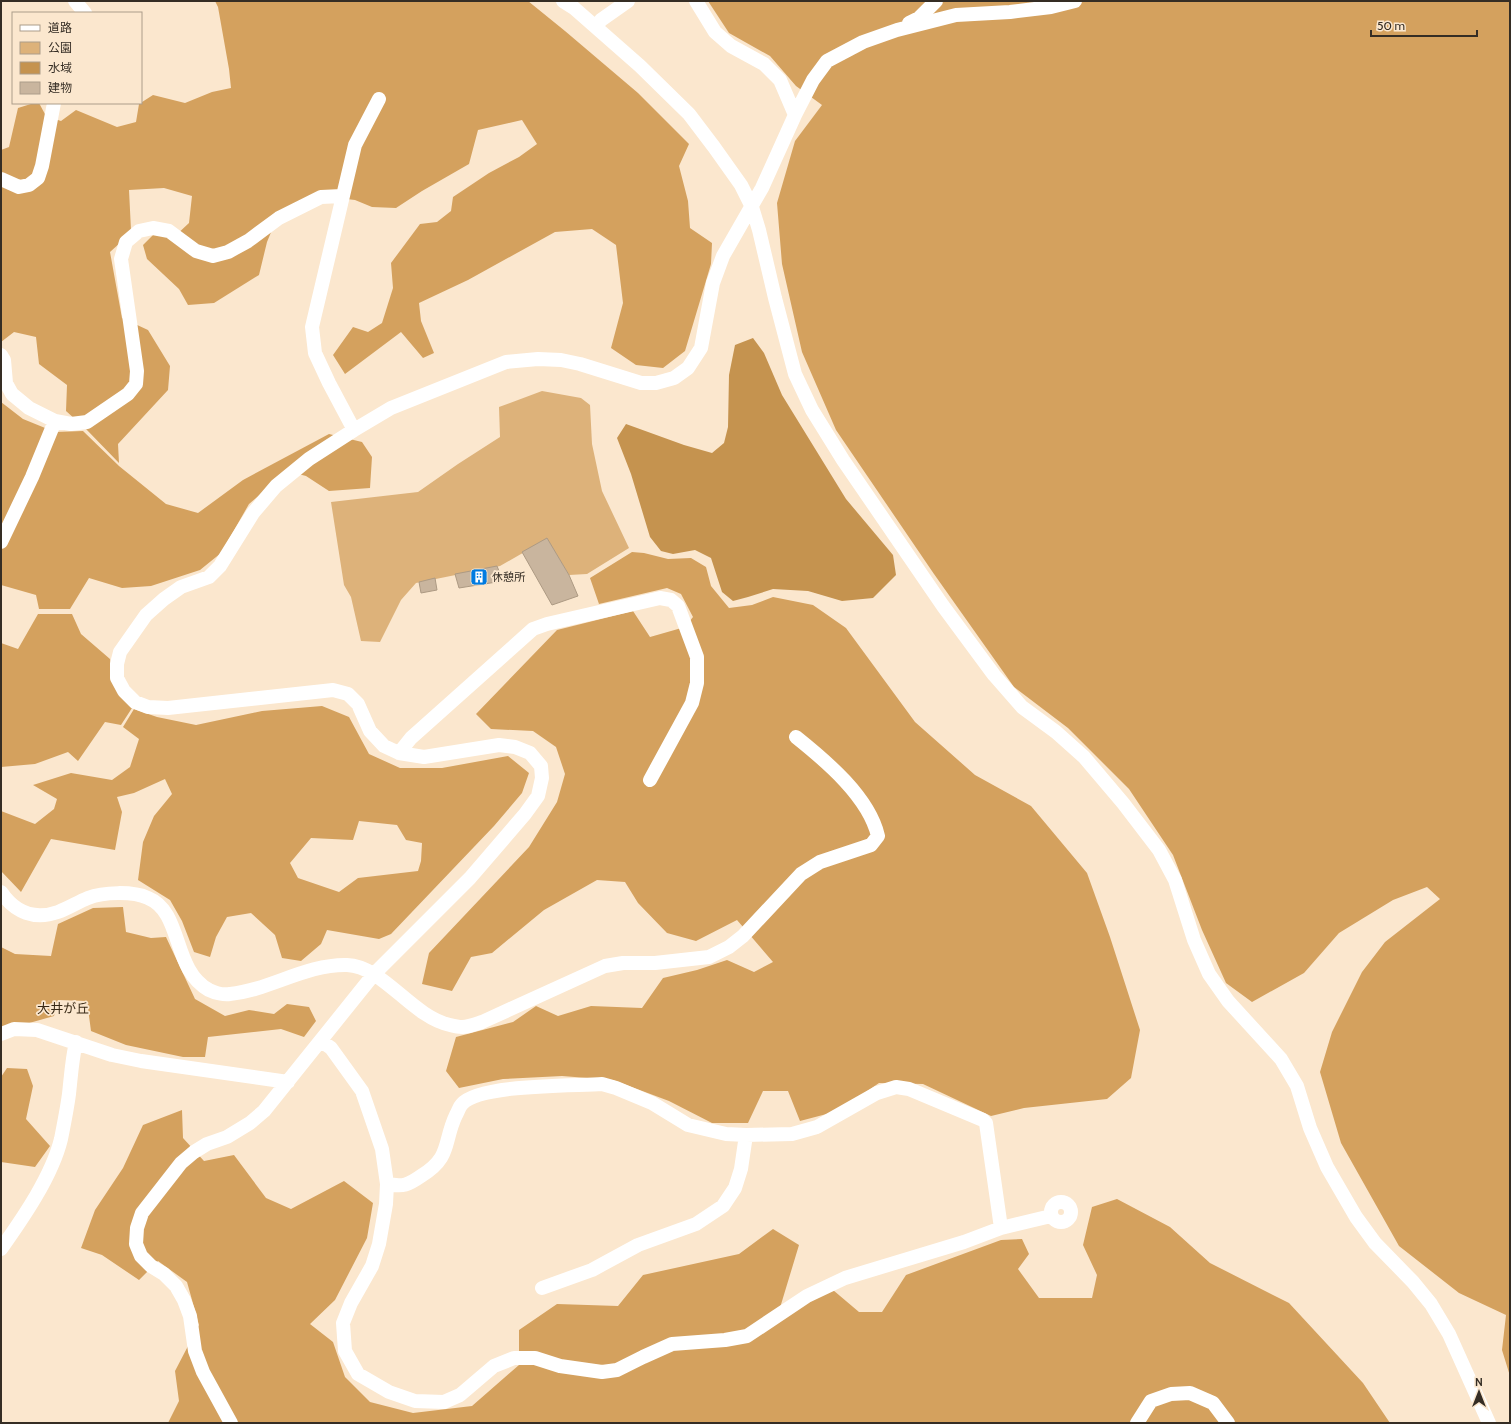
<svg xmlns="http://www.w3.org/2000/svg" width="1511" height="1424" viewBox="0 0 1511 1424" font-family="Cabin,'Noto Sans JP',sans-serif">
<style>
.green{fill:#ddb27a}
.forest{fill:#d4a15e;fill-rule:evenodd}
.water{fill:#c5934f}
.building{fill:#c9b59e;stroke:#ad9a83}
.lines{fill:none;stroke-linecap:round;stroke-linejoin:round}
.minor{stroke:#fff;stroke-width:14}
.labels{text-anchor:middle;dominant-baseline:central;stroke-width:3.5;stroke-linejoin:round;paint-order:stroke}
.poi-label{font-size:11px;fill:#352d24;stroke:#fbe7ce;text-anchor:start}
.quarter-label{font-size:13px;fill:#382915;stroke:#fbe7ce}
</style>
<rect width="100%" height="100%" fill="#fbe7ce"/>
<path class="green" d="M 542,391 L 581,398 L 590,405 L 592,444 L 602,491 L 629,548 L 587,574 L 569,575 L 547,539 L 500,566 L 416,583 L 401,600 L 380,642 L 361,641 L 351,597 L 344,585 L 331,502 L 418,492 L 458,464 L 500,437 L 499,407 Z"/>
<path class="forest" d="M 215,1 L 528,1 L 565,31 L 638,93 L 689,144 L 679,166 L 688,201 L 690,228 L 712,243 L 711,264 L 685,351 L 663,368 L 636,365 L 611,348 L 623,303 L 616,245 L 592,229 L 555,232 L 468,280 L 419,303 L 421,321 L 434,353 L 423,358 L 401,332 L 345,374 L 333,355 L 353,327 L 368,332 L 382,323 L 393,288 L 391,263 L 420,224 L 437,222 L 451,211 L 453,197 L 489,173 L 519,157 L 537,144 L 522,120 L 478,130 L 469,164 L 422,191 L 396,208 L 372,207 L 355,200 L 312,195 L 279,213 L 267,242 L 259,275 L 214,303 L 188,305 L 179,289 L 147,259 L 143,245 L 156,232 L 174,237 L 189,223 L 192,196 L 164,188 L 129,190 L 131,230 L 121,242 L 110,252 L 122,318 L 148,330 L 170,366 L 168,390 L 118,444 L 119,463 L 86,429 L 66,411 L 67,385 L 39,364 L 36,337 L 14,332 L 1,342 L 1,150 L 9,147 L 18,108 L 34,103 L 39,103 L 46,116 L 61,121 L 76,110 L 117,127 L 136,122 L 139,104 L 153,95 L 185,103 L 212,92 L 231,88 L 229,69 L 218,7 Z
M 708,1 L 1510,1 L 1510,1376 L 1502,1350 L 1506,1315 L 1459,1293 L 1399,1246 L 1341,1143 L 1320,1072 L 1332,1032 L 1362,972 L 1385,942 L 1440,899 L 1427,887 L 1393,900 L 1339,933 L 1304,973 L 1252,1002 L 1226,983 L 1202,930 L 1173,855 L 1129,789 L 1068,728 L 1014,687 L 934,574 L 836,430 L 802,352 L 782,264 L 777,203 L 795,141 L 822,105 L 796,86 L 770,56 L 729,33 Z
M 1,402 L 23,419 L 55,432 L 83,431 L 119,466 L 166,504 L 198,513 L 243,480 L 329,434 L 362,442 L 372,457 L 370,488 L 329,491 L 306,476 L 287,471 L 249,504 L 221,553 L 200,570 L 151,586 L 122,588 L 89,578 L 70,609 L 39,609 L 36,595 L 1,585 Z
M 632,552 L 644,553 L 668,559 L 691,558 L 706,567 L 711,586 L 729,608 L 752,605 L 773,597 L 813,605 L 846,628 L 915,722 L 975,775 L 1031,806 L 1087,873 L 1110,937 L 1140,1030 L 1131,1078 L 1107,1099 L 1024,1108 L 991,1116 L 923,1084 L 879,1083 L 838,1111 L 800,1121 L 788,1091 L 763,1091 L 748,1123 L 712,1123 L 669,1101 L 613,1080 L 562,1076 L 503,1079 L 459,1088 L 446,1071 L 456,1037 L 513,1022 L 536,1006 L 558,1016 L 591,1006 L 642,1008 L 663,978 L 697,970 L 727,960 L 754,972 L 773,962 L 737,920 L 696,941 L 667,933 L 638,903 L 625,882 L 597,880 L 544,910 L 492,953 L 471,957 L 452,991 L 422,984 L 429,953 L 529,847 L 557,802 L 565,774 L 556,747 L 533,731 L 491,729 L 476,714 L 557,630 L 633,611 L 650,637 L 685,627 L 693,617 L 681,594 L 667,588 L 599,604 L 590,578 Z
M 38,614 L 72,614 L 81,634 L 110,659 L 113,683 L 132,708 L 121,725 L 105,722 L 78,761 L 68,752 L 35,764 L 1,767 L 1,643 L 18,649 Z
M 322,706 L 349,717 L 369,754 L 400,768 L 442,768 L 508,756 L 529,773 L 522,793 L 494,826 L 391,934 L 379,939 L 327,930 L 321,944 L 301,961 L 282,958 L 275,935 L 251,913 L 227,917 L 216,937 L 210,957 L 194,952 L 182,921 L 170,900 L 138,880 L 143,842 L 154,816 L 172,794 L 165,779 L 134,793 L 117,797 L 122,812 L 115,850 L 51,839 L 21,892 L 1,871 L 1,811 L 35,824 L 54,809 L 57,799 L 33,785 L 71,773 L 112,780 L 130,767 L 139,739 L 123,727 L 134,709 L 157,717 L 196,725 L 262,711 ZM 359,821 L 397,825 L 406,840 L 422,843 L 421,861 L 418,871 L 358,878 L 339,892 L 298,878 L 290,863 L 311,838 L 353,840 Z
M 123,907 L 126,932 L 151,938 L 166,937 L 195,999 L 225,1016 L 249,1010 L 274,1014 L 287,1004 L 309,1007 L 316,1021 L 304,1037 L 281,1029 L 208,1037 L 205,1057 L 183,1057 L 126,1045 L 91,1031 L 87,1001 L 58,1000 L 54,1016 L 1,1031 L 1,947 L 15,954 L 51,956 L 58,924 L 93,908 Z
M 7,1068 L 27,1069 L 33,1086 L 26,1119 L 50,1146 L 35,1167 L 1,1162 L 1,1077 Z
M 182,1110 L 183,1138 L 204,1161 L 234,1155 L 266,1198 L 291,1209 L 344,1181 L 373,1203 L 367,1238 L 335,1300 L 310,1324 L 333,1342 L 345,1377 L 370,1402 L 413,1413 L 472,1406 L 519,1365 L 519,1330 L 557,1304 L 618,1306 L 643,1275 L 739,1254 L 773,1229 L 799,1245 L 776,1321 L 805,1302 L 833,1290 L 859,1312 L 882,1312 L 906,1275 L 1001,1240 L 1022,1239 L 1029,1254 L 1018,1269 L 1039,1298 L 1092,1298 L 1097,1275 L 1083,1245 L 1092,1207 L 1117,1199 L 1170,1227 L 1210,1263 L 1289,1303 L 1363,1383 L 1390,1423 L 168,1423 L 179,1401 L 175,1371 L 199,1325 L 187,1282 L 158,1261 L 139,1280 L 102,1255 L 81,1248 L 95,1210 L 123,1168 L 143,1125 Z"/>
<path class="water" d="M 753,338 L 764,353 L 782,395 L 846,499 L 893,555 L 896,575 L 873,598 L 842,601 L 808,591 L 773,589 L 748,597 L 733,601 L 722,592 L 711,558 L 695,550 L 673,554 L 661,551 L 650,537 L 631,474 L 617,438 L 626,424 L 684,445 L 712,453 L 724,443 L 728,427 L 729,375 L 735,345 Z"/>
<path class="building" d="M 547,538 L 569,575 L 578,596 L 552,605 L 522,552 Z
M 497,566 L 503,581 L 459,588 L 455,574 Z
M 435,578 L 437,590 L 421,593 L 419,582 Z"/>
<g class="lines">
<path class="minor" d="M 75,1 L 85,13
M 563,1 L 574,8 L 640,66 L 689,114 L 714,147 L 741,185 L 752,207 L 759,230 L 775,298 L 795,374 L 812,410 L 843,460 L 943,606 L 994,675 L 1022,707 L 1056,732 L 1084,757 L 1123,803 L 1159,850 L 1175,880 L 1194,940 L 1209,974 L 1228,1001 L 1281,1059 L 1297,1086 L 1310,1128 L 1327,1167 L 1356,1217 L 1375,1243 L 1413,1282 L 1431,1304 L 1449,1334 L 1489,1423
M 696,1 L 715,32 L 731,46 L 764,64 L 780,80 L 795,115
M 909,23 L 919,18 L 936,1
M 596,27 L 601,20 L 628,1
M 1,179 L 19,187 L 29,185 L 38,178 L 42,166 L 54,103
M 1,355 L 4,360 L 6,383 L 12,394 L 29,408 L 55,421 L 71,424 L 87,422 L 128,394 L 136,384 L 137,371 L 121,259 L 126,242 L 139,231 L 153,228 L 169,231 L 196,251 L 213,256 L 228,252 L 248,241 L 279,218 L 321,197 L 342,196
M 354,430 L 329,383 L 315,353 L 312,327 L 355,145 L 379,99
M 1,542 L 32,477 L 55,421
M 399,753 L 411,738 L 533,629 L 547,624 L 660,598 L 671,600 L 678,606 L 697,657 L 697,683 L 692,703 L 650,780
M 1,892 C 15,913 35,920 58,912 C 69,908 78,902 88,898 C 103,892 133,891 148,898 C 183,912 172,970 209,990 C 215,993 224,995 230,994 C 270,990 306,964 347,965 C 383,966 412,1017 450,1025 C 454,1026 458,1027 462,1027 C 469,1027 476,1024 482,1022 L 605,966 L 623,963 L 655,963 L 709,957 L 729,947 L 743,936 L 801,874 L 820,862 L 871,845 L 878,836 C 869,797 826,761 796,737
M 1,1034 L 14,1029 L 37,1030 L 112,1055 L 141,1061 L 288,1082
M 321,1041 L 331,1048 L 362,1091 L 382,1149 L 387,1184 L 386,1204 L 379,1244 L 372,1266 L 351,1303 L 343,1323 L 345,1351 L 358,1374 L 389,1392 L 415,1401 L 444,1402 L 460,1395 L 494,1366 L 514,1358 L 535,1358 L 560,1366 L 602,1372 L 617,1370 L 643,1357 L 672,1344 L 725,1340 L 747,1336 L 807,1296 L 845,1278 L 964,1242 L 1001,1228 L 1051,1216
M 387,1184 C 404,1187 408,1185 421,1176 C 452,1157 443,1142 456,1115 C 458,1112 459,1107 462,1104 C 479,1084 573,1086 602,1084 L 616,1088 L 652,1103 L 688,1125 L 726,1134 L 746,1135 L 792,1134 L 817,1127 L 877,1093 L 896,1087 L 909,1089 L 983,1120 L 986,1123 L 1001,1228
M1051 1212a10 10 0 1 1 20 0a10 10 0 1 1-20 0Z
M 1,1249 C 23,1218 52,1176 61,1139 C 64,1124 67,1109 69,1094 C 71,1076 72,1059 76,1042
M 542,1288 L 592,1270 L 638,1245 L 696,1224 L 723,1206 L 735,1188 L 741,1169 L 746,1135
M 231,1423 L 203,1372 L 195,1351 L 190,1316 L 184,1300 L 176,1286 L 164,1274 L 151,1266 L 141,1256 L 136,1244 L 137,1228 L 142,1213 L 181,1163 L 194,1152 L 207,1144 L 227,1137 L 250,1123 L 264,1111 L 374,974 L 470,878 L 525,814 L 538,796 L 542,778 L 541,766 L 530,753 L 515,747 L 499,745 L 424,757 L 399,753 L 384,746 L 370,731 L 358,704 L 348,694 L 333,690 L 168,708 L 148,707 L 135,702 L 124,691 L 117,678 L 117,664 L 120,652 L 146,615 L 164,599 L 181,587 L 209,577 L 220,566 L 253,513 L 276,486 L 309,459 L 354,430 L 391,408 L 506,362 L 538,359 L 561,360 L 580,364 L 641,383 L 656,383 L 674,378 L 688,368 L 701,348 L 713,283 L 723,256 L 762,188 L 795,115 L 813,80 L 827,61 L 863,42 L 897,30 L 956,15 L 1010,12 L 1051,7 L 1075,1
M 1137,1423 L 1151,1401 L 1171,1394 L 1190,1393 L 1213,1403 L 1228,1423"/>
</g>
<defs>
<g id="building-square" transform="scale(0.9)"><rect x="-9" y="-9" width="18" height="18" rx="4" fill="#007be1" stroke="#fbe7ce"/><path d="M-4-6H4V6H1V3H-1V6H-4ZM-2.5-4.3h1.7v1.8h-1.7ZM.8-4.3h1.7v1.8H.8ZM-2.5-1h1.7V.8h-1.7ZM.8-1h1.7V.8H.8Z" fill="#fff"/></g>
</defs>
<g fill-rule="evenodd">
<use href="#building-square" x="479" y="577"/>
</g>
<g class="labels">
<g class="poi-label">
<text x="492" y="577">休憩所</text>
</g>
<g class="quarter-label">
<text x="63" y="1008">大井が丘</text>
</g>
</g>
<rect width="1511" height="1424" fill="none" stroke="#352d24" stroke-width="4"/>
<rect x="12" y="12" width="130" height="92" fill="#fbe7ce" stroke="#ac9d8a"/>
<rect x="20" y="25" width="20" height="6" fill="#ffffff" stroke="#ac9d8a"/>
<text x="48" y="32" font-size="12" fill="#352d24">道路</text>
<rect x="20" y="42" width="20" height="12" fill="#ddb27a" stroke="#ac9d8a"/>
<text x="48" y="52" font-size="12" fill="#352d24">公園</text>
<rect x="20" y="62" width="20" height="12" fill="#c5934f" stroke="#ac9d8a"/>
<text x="48" y="72" font-size="12" fill="#352d24">水域</text>
<rect x="20" y="82" width="20" height="12" fill="#c9b59e" stroke="#ac9d8a"/>
<text x="48" y="92" font-size="12" fill="#352d24">建物</text>
<g transform="translate(1479 1392)" stroke="#fbe7ce" stroke-width="3" paint-order="stroke">
<path d="M0-3L7 15L0 10L-7 15Z" fill="#352d24"/>
<text y="-6" font-size="11" font-weight="bold" text-anchor="middle" fill="#352d24">N</text>
</g>
<path d="M1371 30v6h106v-6" fill="none" stroke="#352d24" stroke-width="2"/>
<text x="1377" y="30" font-size="12" fill="#352d24" stroke="#fbe7ce" stroke-width="3" paint-order="stroke">50 m</text>
</svg>
